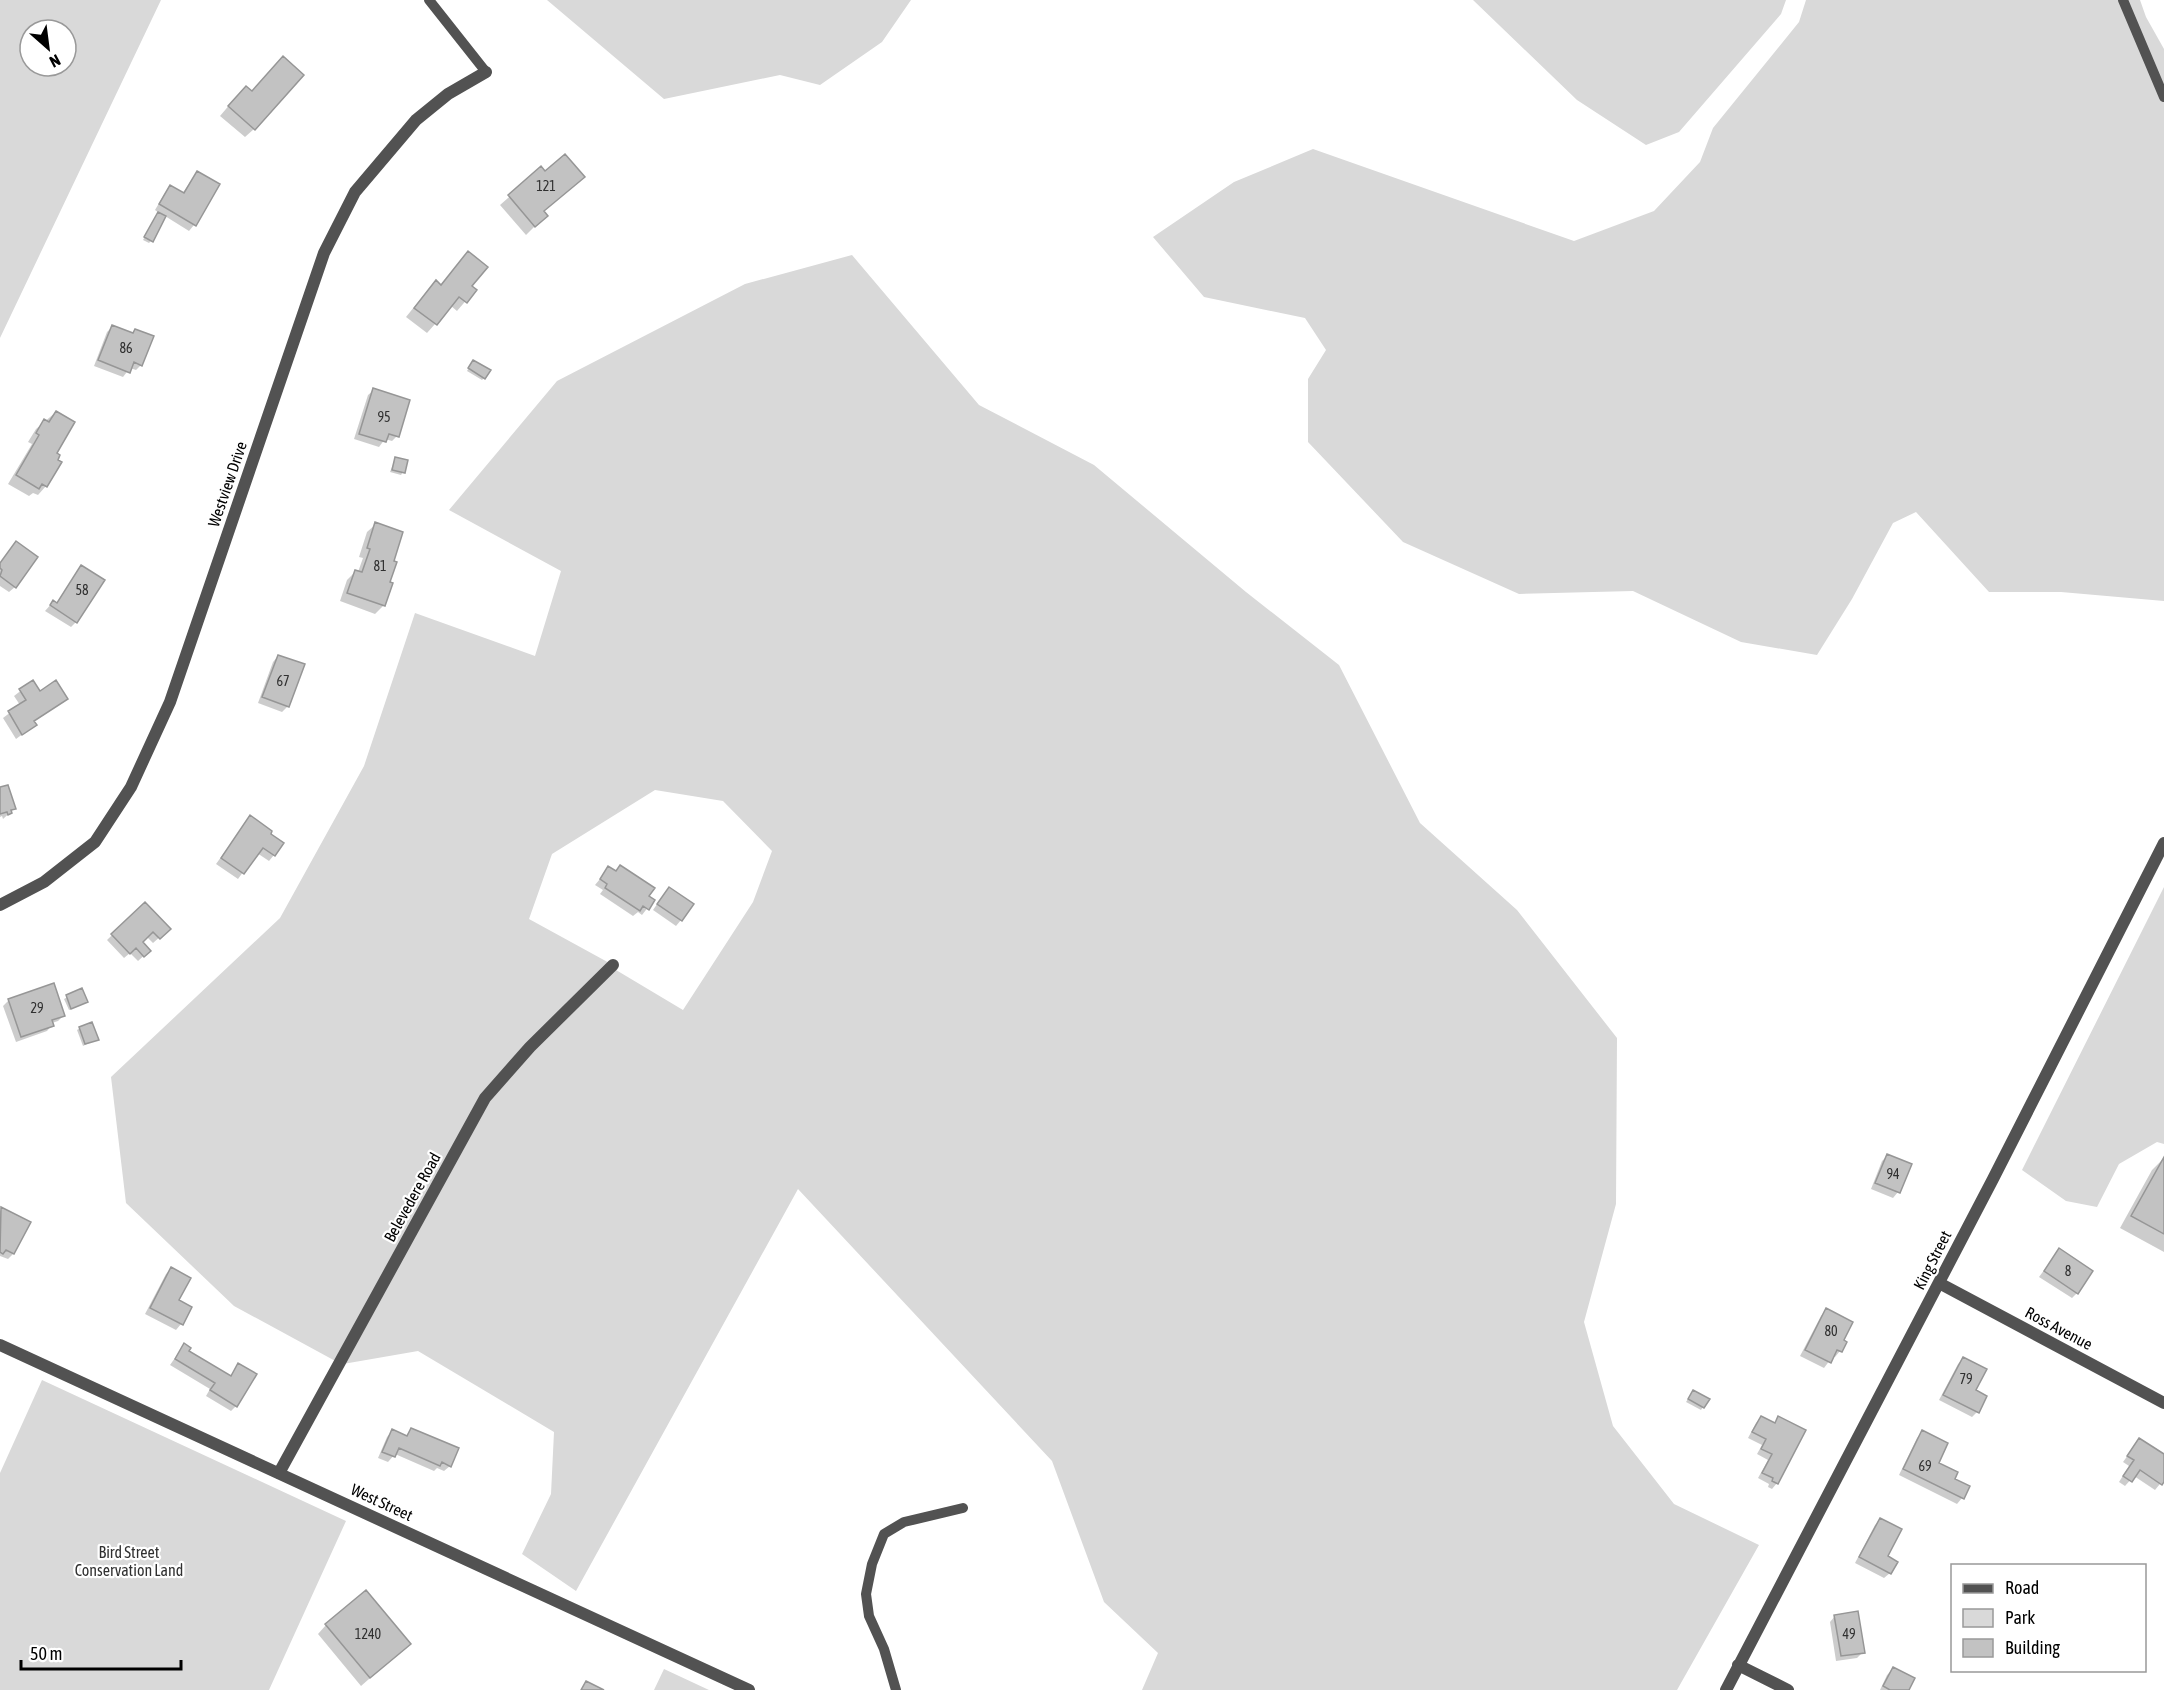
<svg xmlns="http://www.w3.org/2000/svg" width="2164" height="1690" viewBox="0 0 2164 1690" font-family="'Asap Condensed',sans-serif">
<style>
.green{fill:#d9d9d9;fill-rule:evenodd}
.shadow{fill:#0003}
.building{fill:#c2c2c2;stroke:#969696;stroke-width:1.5}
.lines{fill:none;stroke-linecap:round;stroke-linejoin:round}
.service{stroke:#525252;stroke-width:10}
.minor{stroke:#525252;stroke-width:12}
.tertiary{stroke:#525252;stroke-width:12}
.labels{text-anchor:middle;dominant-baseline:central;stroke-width:4.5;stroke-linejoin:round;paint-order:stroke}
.number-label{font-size:14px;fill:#303030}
.street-label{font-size:16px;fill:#000;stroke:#fff}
.park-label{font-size:16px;fill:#303030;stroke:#fff}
</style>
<rect width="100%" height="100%" fill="#fff"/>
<path class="green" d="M 0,0 L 161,0 L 0,338 ZM 30,30 L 66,30 L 66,66 L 30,66 Z
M 547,0 L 911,0 L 882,42 L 820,85 L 780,75 L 664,99 Z
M 1473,0 L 1786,0 L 1781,14 L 1679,132 L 1646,145 L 1577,100 Z
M 1806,0 L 2140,0 L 2146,17 L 2164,49 L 2164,601 L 2061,592 L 1989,592 L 1916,512 L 1893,523 L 1852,599 L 1817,655 L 1741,642 L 1633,591 L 1519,594 L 1403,542 L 1308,442 L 1308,379 L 1326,350 L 1305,318 L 1204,297 L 1153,237 L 1234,182 L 1313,149 L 1574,241 L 1654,211 L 1700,162 L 1713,128 L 1799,22 Z
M 852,255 L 979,405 L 1094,465 L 1246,592 L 1339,665 L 1420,823 L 1517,910 L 1617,1038 L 1616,1204 L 1584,1322 L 1613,1426 L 1674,1504 L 1759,1545 L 1677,1690 L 1142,1690 L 1158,1653 L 1104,1602 L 1052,1461 L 798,1189 L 576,1591 L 522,1554 L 551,1494 L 554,1432 L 418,1351 L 343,1364 L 487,1101 L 532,1051 L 616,970 L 683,1010 L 753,902 L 772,851 L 723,801 L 655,790 L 552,854 L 529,919 L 613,965 L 485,1098 L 339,1363 L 234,1306 L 126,1203 L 111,1077 L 280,918 L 364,766 L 415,613 L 535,656 L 561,571 L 449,510 L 557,381 L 745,284 Z
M 2164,887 L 2164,1144 L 2157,1142 L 2119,1164 L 2097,1207 L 2066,1201 L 2022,1170 Z
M 42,1380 L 346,1521 L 269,1690 L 0,1690 L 0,1473 Z
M 664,1669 L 709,1690 L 654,1690 Z"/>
<path class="shadow" d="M 237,96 L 254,129 L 245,137 L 220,116 Z
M 541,169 L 543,212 L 537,224 L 526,235 L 500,205 Z
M 197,172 L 194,225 L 189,231 L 165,216 L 151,241 L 149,243 L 143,240 L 159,213 L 155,210 L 165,193 L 170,187 L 182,194 Z
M 468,253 L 470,286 L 475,290 L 457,311 L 451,306 L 427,333 L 406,317 L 427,291 L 436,282 L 440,286 Z
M 113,326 L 132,334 L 136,330 L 141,365 L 136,370 L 130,368 L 123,377 L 94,366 L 107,332 Z
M 471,364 L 484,378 L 482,380 L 467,371 Z
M 374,390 L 397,436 L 392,441 L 385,439 L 379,447 L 354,439 L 368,395 Z
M 56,412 L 55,453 L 46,486 L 38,495 L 33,493 L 29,496 L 8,484 L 32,444 L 28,442 L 36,429 Z
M 395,459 L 403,472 L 401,475 L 390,472 Z
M 376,524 L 392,562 L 384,605 L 375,614 L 340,601 L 347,580 L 355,572 L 358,572 L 363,558 L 359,557 L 367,532 Z
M 16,543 L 15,587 L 9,592 L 0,586 L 0,563 Z
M 81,567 L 76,622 L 71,627 L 45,611 L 53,602 L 56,604 Z
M 278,656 L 288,706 L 282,712 L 258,703 L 273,662 Z
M 32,682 L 39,693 L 67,699 L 33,722 L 35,725 L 16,739 L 3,718 L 20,705 L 14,696 Z
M 0,789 L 15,808 L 3,819 L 2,816 L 0,817 Z
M 250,817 L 274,855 L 269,861 L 257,853 L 238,879 L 216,864 Z
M 609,868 L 653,901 L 642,915 L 638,912 L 633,916 L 600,894 L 603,890 L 595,885 Z
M 664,894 L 681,920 L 676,926 L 653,910 Z
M 144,904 L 169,929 L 153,943 L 147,937 L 141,943 L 149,951 L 138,961 L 130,953 L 124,958 L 107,940 Z
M 81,990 L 84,1003 L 69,1010 L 64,999 Z
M 9,1000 L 63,1016 L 58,1021 L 52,1023 L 52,1025 L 47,1031 L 16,1042 L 3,1006 Z
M 80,1028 L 97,1039 L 83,1046 L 77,1030 Z
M 1887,1156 L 1898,1192 L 1893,1198 L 1871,1189 L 1882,1161 Z
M 2164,1158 L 2164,1252 L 2120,1228 L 2152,1170 Z
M 2,1209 L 13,1254 L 8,1259 L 0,1256 L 0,1211 Z
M 2059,1250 L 2077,1293 L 2072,1298 L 2039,1277 Z
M 171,1269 L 177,1301 L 190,1308 L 181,1324 L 176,1330 L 145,1314 L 166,1274 Z
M 1826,1310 L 1842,1341 L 1840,1351 L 1835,1357 L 1833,1356 L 1824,1368 L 1800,1356 L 1821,1316 Z
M 184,1345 L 187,1351 L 229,1377 L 239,1365 L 236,1406 L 231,1411 L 206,1396 L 210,1389 L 170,1365 Z
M 1964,1358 L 1977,1412 L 1972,1417 L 1939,1400 L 1958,1364 Z
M 1691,1394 L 1708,1399 L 1701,1410 L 1686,1402 Z
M 1761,1417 L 1773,1424 L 1779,1418 L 1777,1483 L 1772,1489 L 1768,1487 L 1769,1484 L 1758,1478 L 1768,1460 L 1757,1454 L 1762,1445 L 1748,1438 L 1756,1423 Z
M 411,1429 L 450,1466 L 444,1471 L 437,1468 L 434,1471 L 395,1454 L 388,1462 L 378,1458 L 387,1437 L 392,1431 L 405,1437 Z
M 1922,1432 L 1937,1463 L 1953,1479 L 1962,1498 L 1957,1504 L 1899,1475 L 1917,1438 Z
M 2139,1440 L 2164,1456 L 2164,1479 L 2155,1490 L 2134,1476 L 2125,1486 L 2119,1482 L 2129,1466 L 2123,1462 Z
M 1880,1520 L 1890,1573 L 1884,1578 L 1855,1563 L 1875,1525 Z
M 1835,1616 L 1863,1652 L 1857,1658 L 1836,1661 L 1830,1622 Z
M 326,1625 L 400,1652 L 361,1686 L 318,1634 Z
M 1893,1669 L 1907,1690 L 1880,1690 L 1887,1675 Z"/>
<path class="building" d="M 283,56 L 304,75 L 255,130 L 228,106 L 246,86 L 252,91 Z
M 565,154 L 585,177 L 544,211 L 548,216 L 535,227 L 508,195 L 541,166 L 545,171 Z
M 197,171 L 220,184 L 196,226 L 159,204 L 170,185 L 184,193 Z
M 158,212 L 166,216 L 153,242 L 144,237 Z
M 468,251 L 488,267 L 472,286 L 477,290 L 467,303 L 459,297 L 437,325 L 414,308 L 436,280 L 441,285 Z
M 112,325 L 133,333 L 135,329 L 154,336 L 142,366 L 134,362 L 130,373 L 98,360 Z
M 473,360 L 491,370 L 485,379 L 468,368 Z
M 373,388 L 410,400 L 399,437 L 389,434 L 386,442 L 359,434 Z
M 56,411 L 75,422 L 57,453 L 60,455 L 58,460 L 62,462 L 47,487 L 42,484 L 39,489 L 16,475 L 39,435 L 36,433 L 44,419 L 49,422 Z
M 395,457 L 408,460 L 405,473 L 392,470 Z
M 375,522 L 403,532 L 394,561 L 397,562 L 390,582 L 393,583 L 385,606 L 347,593 L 355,570 L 362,572 L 370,549 L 367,548 Z
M 16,541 L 38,557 L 16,588 L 0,576 L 2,570 L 0,568 L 0,563 Z
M 81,565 L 105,580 L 77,623 L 50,605 L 53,600 L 57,603 Z
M 278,655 L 305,664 L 289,707 L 262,697 Z
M 33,680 L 40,691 L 56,680 L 68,699 L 34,721 L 37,725 L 22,735 L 8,711 L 26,700 L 19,689 Z
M 8,785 L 16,809 L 11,810 L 12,813 L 8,815 L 7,812 L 0,814 L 0,787 Z
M 250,815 L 272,831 L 271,834 L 284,843 L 275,856 L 263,848 L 244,874 L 221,858 Z
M 620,865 L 655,888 L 649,896 L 655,900 L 649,910 L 643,906 L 640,911 L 605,888 L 607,884 L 600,879 L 608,866 L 616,871 Z
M 669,887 L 694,904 L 682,921 L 657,904 Z
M 145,902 L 171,929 L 160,939 L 153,932 L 143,942 L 151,951 L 144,957 L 136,948 L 130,954 L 111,934 Z
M 54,983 L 65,1016 L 52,1020 L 54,1026 L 21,1037 L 8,999 Z
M 82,988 L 88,1002 L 71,1009 L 66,995 Z
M 92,1022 L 99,1040 L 85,1044 L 79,1027 Z
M 1887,1154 L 1912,1164 L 1900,1193 L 1875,1183 Z
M 2164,1157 L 2164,1234 L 2131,1216 Z
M 1,1207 L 31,1222 L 14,1254 L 6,1250 L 3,1254 L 0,1252 Z
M 2059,1248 L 2093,1271 L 2078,1294 L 2044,1271 Z
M 171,1267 L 191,1278 L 179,1300 L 192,1307 L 183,1325 L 150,1308 Z
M 1826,1308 L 1853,1322 L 1844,1340 L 1847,1342 L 1842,1352 L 1837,1350 L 1831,1363 L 1805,1350 Z
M 184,1343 L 191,1348 L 189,1351 L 231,1376 L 238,1363 L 257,1374 L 237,1407 L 210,1390 L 215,1383 L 175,1359 Z
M 1963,1357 L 1987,1369 L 1976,1390 L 1987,1396 L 1979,1413 L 1943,1395 Z
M 1693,1390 L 1710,1399 L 1704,1408 L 1688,1399 Z
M 1761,1416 L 1775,1423 L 1778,1416 L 1806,1430 L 1778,1484 L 1772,1481 L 1773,1478 L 1762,1473 L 1772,1454 L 1761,1449 L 1766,1439 L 1752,1432 Z
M 411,1428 L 459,1448 L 451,1467 L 442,1462 L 440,1466 L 399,1448 L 395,1457 L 382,1452 L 392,1429 L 407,1436 Z
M 1922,1430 L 1948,1443 L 1939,1463 L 1958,1472 L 1955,1479 L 1970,1486 L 1964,1499 L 1903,1469 Z
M 2139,1438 L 2164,1454 L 2164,1482 L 2162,1485 L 2140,1470 L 2132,1482 L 2123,1476 L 2134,1460 L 2127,1456 Z
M 1880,1518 L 1902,1529 L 1888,1556 L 1898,1562 L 1891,1574 L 1859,1557 Z
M 366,1590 L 411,1644 L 370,1678 L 325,1624 Z
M 1858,1611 L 1865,1653 L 1841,1656 L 1834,1615 Z
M 1893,1667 L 1915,1678 L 1909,1690 L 1890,1690 L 1883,1686 Z
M 586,1681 L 604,1690 L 581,1690 Z"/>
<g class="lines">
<path class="service" d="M 429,0 L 486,72
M 2123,0 L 2164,97
M 896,1690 L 884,1649 L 869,1616 L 866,1594 L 872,1564 L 884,1534 L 904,1522 L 963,1508"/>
<path class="minor" d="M 0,905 L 44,882 L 95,842 L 131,787 L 170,702 L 324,253 L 355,192 L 416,120 L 448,94 L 486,72
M 1939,1283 L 2164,1403
M 279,1473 L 485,1098 L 530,1047 L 613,965
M 1738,1665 L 1788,1690
M 1726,1690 L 1993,1179 L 2164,843"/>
<path class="tertiary" d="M 0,1345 L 749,1690"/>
</g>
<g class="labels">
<g class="number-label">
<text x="546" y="186">121</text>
<text x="126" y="348">86</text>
<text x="384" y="417">95</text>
<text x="380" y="566">81</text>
<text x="82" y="590">58</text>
<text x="283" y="681">67</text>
<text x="37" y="1008">29</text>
<text x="1893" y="1174">94</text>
<text x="2068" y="1271">8</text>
<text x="1831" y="1331">80</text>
<text x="1966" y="1379">79</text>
<text x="1925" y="1466">69</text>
<text x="368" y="1634">1240</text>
<text x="1849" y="1634">49</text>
</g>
<g class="street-label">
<text transform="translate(227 484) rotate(-71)">Westview Drive</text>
<text transform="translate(412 1197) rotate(-61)">Belevedere Road</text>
<text transform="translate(1932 1260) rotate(-63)">King Street</text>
<text transform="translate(2059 1328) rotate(28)">Ross Avenue</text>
<text transform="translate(382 1502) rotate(25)">West Street</text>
</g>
<g class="park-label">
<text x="129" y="1552">Bird Street<tspan x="129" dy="18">Conservation Land</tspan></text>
</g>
</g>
<rect x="1951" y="1564" width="195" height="108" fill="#ffffff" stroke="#999999" stroke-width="1.5"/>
<rect x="1963" y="1584" width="30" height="9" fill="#525252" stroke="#999999" stroke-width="1.5"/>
<text x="2005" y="1594" font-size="18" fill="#000000">Road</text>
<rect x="1963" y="1609" width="30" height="18" fill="#d9d9d9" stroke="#999999" stroke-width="1.5"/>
<text x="2005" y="1624" font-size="18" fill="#000000">Park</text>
<rect x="1963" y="1639" width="30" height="18" fill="#c2c2c2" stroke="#999999" stroke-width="1.5"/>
<text x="2005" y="1654" font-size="18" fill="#000000">Building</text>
<g transform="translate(48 48) rotate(152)"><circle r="28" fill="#ffffff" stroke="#999999" stroke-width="1.5"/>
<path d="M0-4.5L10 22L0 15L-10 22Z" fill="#000000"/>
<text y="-9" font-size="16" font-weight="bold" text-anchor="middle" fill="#000000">N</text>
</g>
<path d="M21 1660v9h160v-9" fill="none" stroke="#000000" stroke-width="3"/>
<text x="30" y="1660" font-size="18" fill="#000000" stroke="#ffffff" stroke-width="4.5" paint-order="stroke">50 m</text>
</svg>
